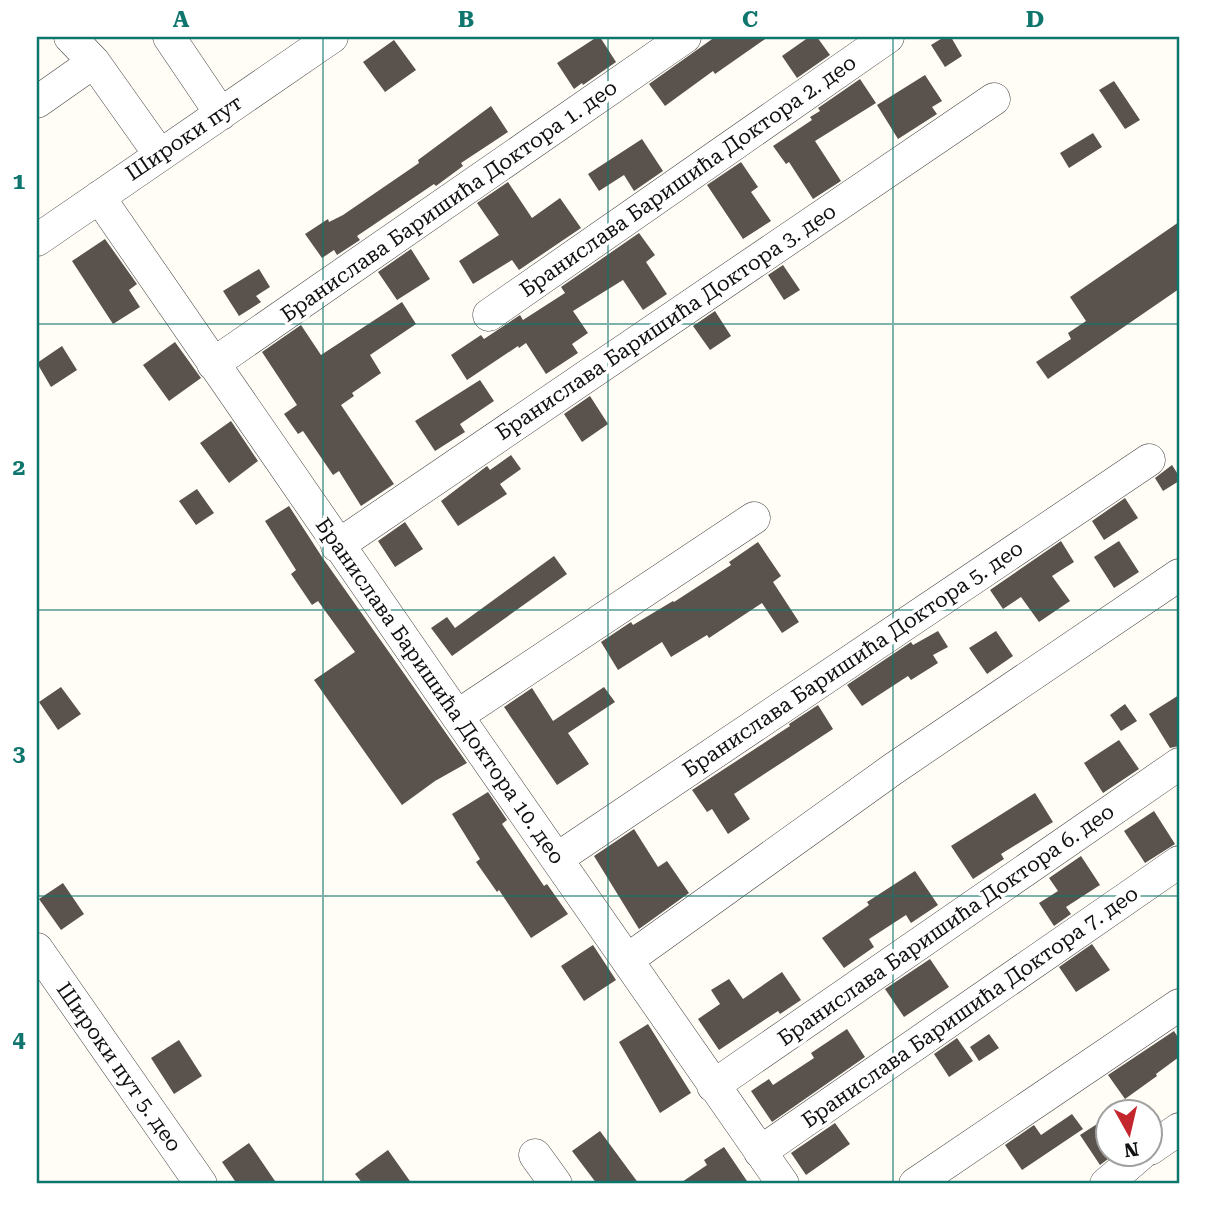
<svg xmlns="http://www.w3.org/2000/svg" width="1216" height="1221" viewBox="0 0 1216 1221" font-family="'Roboto Serif',serif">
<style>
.building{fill:#5a524d}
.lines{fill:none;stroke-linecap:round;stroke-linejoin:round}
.minor-casing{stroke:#444;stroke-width:33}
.minor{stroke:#fff;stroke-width:32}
.grid{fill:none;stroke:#0f766e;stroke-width:2;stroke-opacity:0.55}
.labels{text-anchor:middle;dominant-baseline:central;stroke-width:7;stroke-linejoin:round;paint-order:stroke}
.street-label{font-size:21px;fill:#111;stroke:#fff}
.neatline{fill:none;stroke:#0f766e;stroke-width:2.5}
.grid-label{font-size:23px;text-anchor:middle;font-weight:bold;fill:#0f766e}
</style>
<rect width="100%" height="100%" fill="#fffdf5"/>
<path class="building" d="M 597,37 L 600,37 L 616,62 L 583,85 L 582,83 L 574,89 L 557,63 Z
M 715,37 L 768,37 L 715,74 L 713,71 L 665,106 L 649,84 Z
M 809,37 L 817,37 L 830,55 L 797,78 L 782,56 Z
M 944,37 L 951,37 L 962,56 L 945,67 L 931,45 Z
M 394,40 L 416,70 L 385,92 L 363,62 Z
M 925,75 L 942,101 L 932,107 L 937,114 L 898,139 L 877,105 Z
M 860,79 L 876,103 L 815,141 L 841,181 L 813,199 L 789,162 L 786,164 L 773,146 L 812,120 L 810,117 L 820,111 L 818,108 Z
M 1114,81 L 1140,120 L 1125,129 L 1099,90 Z
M 491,106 L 508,132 L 461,163 L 463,166 L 436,186 L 434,184 L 357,236 L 360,240 L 337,255 L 334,250 L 322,258 L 305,234 L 328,219 L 329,222 L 343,215 L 419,163 L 418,160 Z
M 1093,133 L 1102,147 L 1069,168 L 1060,153 Z
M 642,139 L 663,171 L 634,191 L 624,175 L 599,191 L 588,174 Z
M 741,162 L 758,187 L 751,192 L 771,221 L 743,239 L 707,185 Z
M 508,182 L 532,218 L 560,198 L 581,228 L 519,270 L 512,260 L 473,284 L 459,261 L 499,235 L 477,203 Z
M 1179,222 L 1179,289 L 1048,379 L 1036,362 L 1071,339 L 1068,333 L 1086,321 L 1070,297 Z
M 639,233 L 655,255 L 646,262 L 667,294 L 643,310 L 623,280 L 573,311 L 588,333 L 572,344 L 578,353 L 546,374 L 526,343 L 519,348 L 518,346 L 467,380 L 451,355 L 481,335 L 484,339 L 520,315 L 523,320 L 565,293 L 561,287 Z
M 105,239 L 137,284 L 129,290 L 140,307 L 113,324 L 72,261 Z
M 411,249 L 430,279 L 397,300 L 378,272 Z
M 783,265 L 800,290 L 784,300 L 768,275 Z
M 259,269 L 270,287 L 256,296 L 261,302 L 239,316 L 223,291 Z
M 402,302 L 416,324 L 370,355 L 381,373 L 352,393 L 354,396 L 341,405 L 394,484 L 361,506 L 339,471 L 333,475 L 303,431 L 298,434 L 284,414 L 297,405 L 262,352 L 301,325 L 321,355 Z
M 715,311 L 731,336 L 710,350 L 693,326 Z
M 175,342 L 201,378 L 169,401 L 143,365 Z
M 62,346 L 77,370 L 51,387 L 37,363 Z
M 480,380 L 494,401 L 460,424 L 465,432 L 435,451 L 415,421 Z
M 590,396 L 608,424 L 582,442 L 564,414 Z
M 231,421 L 258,461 L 229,483 L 200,443 Z
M 511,455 L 521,469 L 500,484 L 507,494 L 458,526 L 441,501 L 487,466 L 490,470 Z
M 1172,465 L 1179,476 L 1179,481 L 1163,491 L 1155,478 Z
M 197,489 L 214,513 L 196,525 L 179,501 Z
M 1125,498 L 1138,518 L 1104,540 L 1092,521 Z
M 289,506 L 322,557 L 467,763 L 435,781 L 402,805 L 314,680 L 355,652 L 318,601 L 312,605 L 291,574 L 296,570 L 265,521 Z
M 405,522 L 423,549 L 395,567 L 378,541 Z
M 1061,541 L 1074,562 L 1052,576 L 1070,601 L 1039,622 L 1021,597 L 1003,609 L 990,590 Z
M 1119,541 L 1139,572 L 1114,588 L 1094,557 Z
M 758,542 L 781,576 L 773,582 L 799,622 L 782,633 L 762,603 L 709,638 L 707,635 L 671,657 L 662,642 L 618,670 L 601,642 L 631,622 L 633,625 L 673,601 L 674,602 L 731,565 L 729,562 Z
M 554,556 L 567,574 L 452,656 L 431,628 L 447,617 L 455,628 Z
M 938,631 L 948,647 L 933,655 L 938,663 L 911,680 L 908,676 L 862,706 L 847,685 L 911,642 L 913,645 Z
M 996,631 L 1013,656 L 987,674 L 969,648 Z
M 61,687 L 81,714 L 58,730 L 39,702 Z
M 604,687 L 615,702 L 568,733 L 589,764 L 557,785 L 504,707 L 532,688 L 553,721 Z
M 1179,695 L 1179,746 L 1170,748 L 1149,714 Z
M 1125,704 L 1137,721 L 1121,731 L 1110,715 Z
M 818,705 L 833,729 L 734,794 L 750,819 L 728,834 L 712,809 L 707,812 L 692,790 L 790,726 L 789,724 Z
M 1119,740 L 1139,769 L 1103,793 L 1084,763 Z
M 488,792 L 507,820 L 502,824 L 544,886 L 547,884 L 568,914 L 531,938 L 499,890 L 497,892 L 476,862 L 480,859 L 452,814 Z
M 1035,793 L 1053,822 L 1001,854 L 1004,859 L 973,879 L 951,846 Z
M 1154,811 L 1175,844 L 1145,863 L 1124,831 Z
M 634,829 L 658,867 L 667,861 L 689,893 L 639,929 L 594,856 Z
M 1081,856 L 1100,885 L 1066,907 L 1071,914 L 1054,926 L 1039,903 L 1058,891 L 1049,878 Z
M 915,871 L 938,905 L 911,923 L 906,915 L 869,939 L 874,947 L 844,968 L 822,938 L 869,905 L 867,902 Z
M 63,883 L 84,914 L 61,930 L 39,899 Z
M 1092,944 L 1110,970 L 1076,992 L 1059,967 Z
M 593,945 L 616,980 L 584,1001 L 561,966 Z
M 930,959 L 949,987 L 904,1017 L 885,989 Z
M 782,972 L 801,1000 L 780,1014 L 778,1011 L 719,1050 L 698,1019 L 720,1004 L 711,990 L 729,979 L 743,999 Z
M 648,1024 L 691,1093 L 660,1113 L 619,1042 Z
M 847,1029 L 865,1057 L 772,1122 L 751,1091 L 769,1079 L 773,1085 L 814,1058 L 811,1053 Z
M 1174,1031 L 1179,1039 L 1179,1057 L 1156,1074 L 1157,1076 L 1125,1099 L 1108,1075 Z
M 989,1034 L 999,1048 L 979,1061 L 970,1047 Z
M 957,1038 L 973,1061 L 949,1077 L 934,1054 Z
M 179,1040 L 202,1076 L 174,1094 L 151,1058 Z
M 1072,1114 L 1083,1129 L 1022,1170 L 1005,1145 L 1034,1125 L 1041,1135 Z
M 1108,1117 L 1108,1159 L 1100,1165 L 1080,1135 Z
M 835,1123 L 850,1144 L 806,1175 L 791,1153 Z
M 600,1131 L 639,1184 L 597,1184 L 572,1151 Z
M 249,1143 L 277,1184 L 237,1184 L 222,1162 Z
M 724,1147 L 749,1184 L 679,1184 L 707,1165 L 704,1160 Z
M 388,1150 L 412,1184 L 363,1184 L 355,1174 Z"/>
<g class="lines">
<g class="minor-casing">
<path id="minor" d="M 70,37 L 94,62 L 160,155
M 169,37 L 221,114
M 37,102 L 94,62
M 99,197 C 325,527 554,856 783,1184
M 37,240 L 332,37
M 489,315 L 888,37
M 213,364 L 685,37
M 337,546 L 994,99
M 457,716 L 754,518
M 558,858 L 1149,460
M 37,949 L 201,1184
M 627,960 L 893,769 L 1179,575
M 713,1086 L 1179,764
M 1150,1149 L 1179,1129
M 760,1152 L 1179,862
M 535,1155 L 556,1184
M 915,1184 L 1179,1005
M 1106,1184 L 1141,1154"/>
</g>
<use href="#minor" class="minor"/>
</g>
<path class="grid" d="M 323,37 L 323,1184M 608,37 L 608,1184M 893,37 L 893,1184M 37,324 L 1179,324M 37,610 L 1179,610M 37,896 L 1179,896"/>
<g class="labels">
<g class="street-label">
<text transform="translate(184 138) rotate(-34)">Широки пут</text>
<text transform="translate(688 176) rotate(-35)">Бранислава Баришића Доктора 2. део</text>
<text transform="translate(449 201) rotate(-35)">Бранислава Баришића Доктора 1. део</text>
<text transform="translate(666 322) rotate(-34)">Бранислава Баришића Доктора 3. део</text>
<text transform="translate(853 659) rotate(-34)">Бранислава Баришића Доктора 5. део</text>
<text transform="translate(440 691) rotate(55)">Бранислава Баришића Доктора 10. део</text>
<text transform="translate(946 925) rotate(-35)">Бранислава Баришића Доктора 6. део</text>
<text transform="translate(970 1007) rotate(-35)">Бранислава Баришића Доктора 7. део</text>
<text transform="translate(119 1067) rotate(55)">Широки пут 5. део</text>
</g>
</g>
<rect width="1216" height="1221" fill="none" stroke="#ffffff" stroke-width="77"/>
<g transform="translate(1129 1133) rotate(172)"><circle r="33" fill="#ffffff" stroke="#a0a0a0" stroke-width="2"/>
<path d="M0-5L12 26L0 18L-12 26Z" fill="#c4262e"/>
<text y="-10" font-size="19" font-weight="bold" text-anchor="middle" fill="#111111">N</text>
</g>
<rect x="38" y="38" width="1140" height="1144" class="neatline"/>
<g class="grid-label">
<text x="181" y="27">A</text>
<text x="466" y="27">B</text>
<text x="750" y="27">C</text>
<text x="1035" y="27">D</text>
<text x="19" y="189">1</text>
<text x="19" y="475">2</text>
<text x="19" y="761">3</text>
<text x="19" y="1047">4</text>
</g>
</svg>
